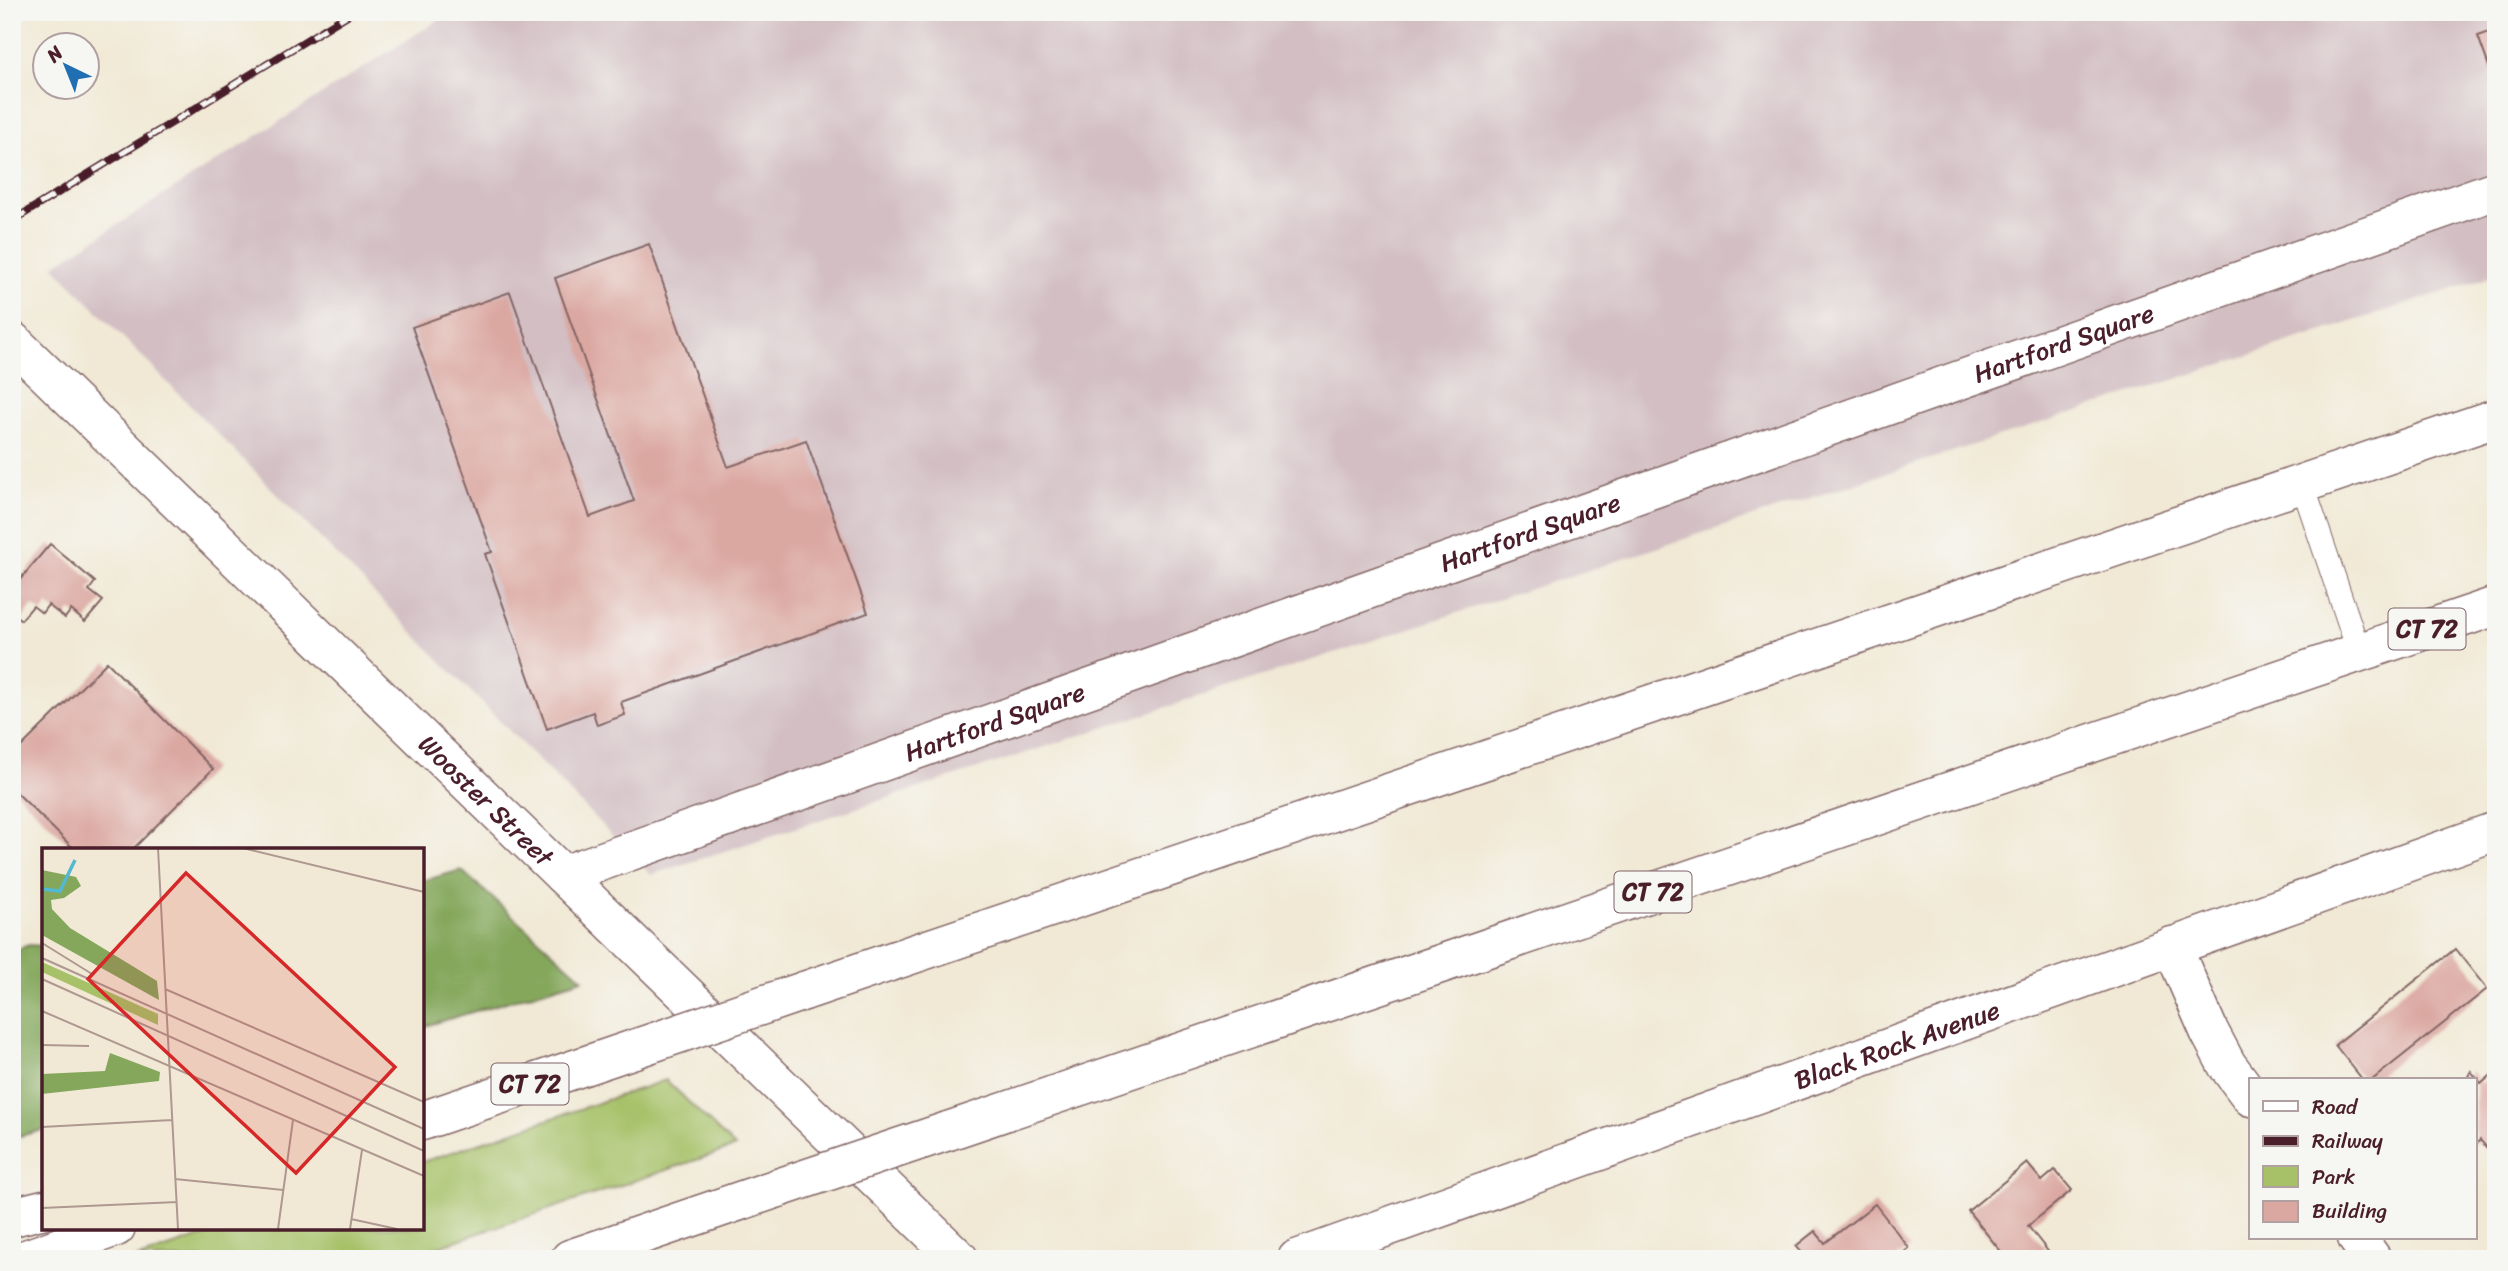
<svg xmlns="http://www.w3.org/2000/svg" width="2508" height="1271" viewBox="0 0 2508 1271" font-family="Sriracha,sans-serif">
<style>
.industrial{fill:#d2bec3}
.green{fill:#a6c167;stroke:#787049;stroke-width:2}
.forest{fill:#84a75c;stroke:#676344;stroke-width:2}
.building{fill:#dba7a1}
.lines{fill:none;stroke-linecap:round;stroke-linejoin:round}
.service-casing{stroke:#846666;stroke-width:25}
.minor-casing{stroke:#846666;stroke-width:41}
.tertiary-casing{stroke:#846666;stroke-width:41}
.motorway-casing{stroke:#846666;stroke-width:41}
.service{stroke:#fff;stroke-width:23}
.minor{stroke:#fff;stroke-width:38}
.tertiary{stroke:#fff;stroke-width:38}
.motorway{stroke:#fff;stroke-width:38}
.rail-casing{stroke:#4a1f2b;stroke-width:8}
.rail{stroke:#f6f6f2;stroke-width:5;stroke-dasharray:16;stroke-linecap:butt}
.motorway-bridge-casing{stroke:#846666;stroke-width:41;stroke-linecap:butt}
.motorway-bridge{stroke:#fff;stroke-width:38}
.labels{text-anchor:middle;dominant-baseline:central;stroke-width:6;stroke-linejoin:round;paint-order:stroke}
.shield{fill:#f6f6f2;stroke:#7e6067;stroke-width:2}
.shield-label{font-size:24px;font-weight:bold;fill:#4a1f2b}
.street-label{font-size:26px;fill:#4a1f2b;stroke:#f6f6f2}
.inset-river{fill:none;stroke:#52b9d0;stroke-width:3.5}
.inset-road{fill:none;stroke:#ae9891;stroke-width:2}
.view{fill:#d62828;fill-opacity:0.15;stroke:#d62828;stroke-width:3.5}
.inset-edge{fill:none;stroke:#4a1f2b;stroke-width:3.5}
</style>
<rect width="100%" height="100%" fill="#f6f6f2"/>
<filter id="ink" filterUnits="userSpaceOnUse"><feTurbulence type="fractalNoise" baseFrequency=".0143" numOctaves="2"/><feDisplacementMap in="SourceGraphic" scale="14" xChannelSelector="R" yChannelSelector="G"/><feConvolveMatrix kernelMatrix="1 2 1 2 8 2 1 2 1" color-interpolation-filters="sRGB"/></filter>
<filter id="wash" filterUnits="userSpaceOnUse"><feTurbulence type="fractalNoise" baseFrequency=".00686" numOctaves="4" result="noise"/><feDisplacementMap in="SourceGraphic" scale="28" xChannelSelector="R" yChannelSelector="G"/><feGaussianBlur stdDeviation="1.57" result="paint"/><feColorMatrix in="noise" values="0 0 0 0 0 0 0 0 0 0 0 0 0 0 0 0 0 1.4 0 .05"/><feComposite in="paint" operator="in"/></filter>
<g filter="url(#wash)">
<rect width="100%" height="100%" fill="#f1e9d5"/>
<path class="industrial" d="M 451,12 L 2496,12 L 2496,275 L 651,875 L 53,266 Z"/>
<path class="green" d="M 666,1080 L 735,1147 L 401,1259 L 136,1259 L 230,1227 L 422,1227 L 422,1162 Z"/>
<path class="forest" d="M 461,870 L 583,979 L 422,1027 L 422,881 Z
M 29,945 L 44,946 L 44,1130 L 12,1138 L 12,951 Z"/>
<g id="blocks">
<path class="building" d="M 2496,30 L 2496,71 L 2491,72 L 2478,36 Z
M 649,244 L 728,467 L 806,440 L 868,613 L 621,702 L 625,715 L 597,725 L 593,712 L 547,729 L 485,554 L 492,552 L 412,327 L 510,292 L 590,517 L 634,501 L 555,278 Z
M 50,544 L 95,582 L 89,590 L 103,601 L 85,622 L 71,610 L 65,618 L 48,605 L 42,613 L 33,606 L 21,620 L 12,612 L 12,589 Z
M 107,662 L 213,769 L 133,849 L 74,849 L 12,788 L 12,756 Z
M 2455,949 L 2487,989 L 2372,1080 L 2363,1080 L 2335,1045 Z
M 2471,1071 L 2481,1084 L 2496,1071 L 2496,1140 L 2487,1148 L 2480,1140 L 2475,1145 L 2475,1080 L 2466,1080 Z
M 2027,1163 L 2042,1181 L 2055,1170 L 2072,1190 L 2028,1226 L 2054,1259 L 2007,1259 L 1968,1211 Z
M 1875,1204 L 1909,1248 L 1896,1259 L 1807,1259 L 1796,1246 L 1815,1231 L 1825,1243 Z"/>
</g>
</g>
<g filter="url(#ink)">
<use href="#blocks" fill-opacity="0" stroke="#846666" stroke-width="2"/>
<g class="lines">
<g class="service-casing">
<path id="service" d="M 2302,483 L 2359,652"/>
</g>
<g class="minor-casing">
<g id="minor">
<path id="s1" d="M 12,341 L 959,1259"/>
<path id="s2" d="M 563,875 L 2496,190"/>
<path d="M 2172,946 L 2209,1031 L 2227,1065 L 2251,1097"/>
<path d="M 2357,1238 L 2372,1259"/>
</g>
</g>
<g class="tertiary-casing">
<g id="tertiary">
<path id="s3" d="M 1297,1259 L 2496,831"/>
</g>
</g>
<g class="motorway-casing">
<path id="motorway" d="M 804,991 L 2496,418
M 422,1121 L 634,1049
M 948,1131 L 2496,606
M 12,1217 L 44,1209
M 26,1259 L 116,1227
M 570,1259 L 778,1188"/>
</g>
<use href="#service" class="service"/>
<use href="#minor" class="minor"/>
<use href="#tertiary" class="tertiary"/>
<use href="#motorway" class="motorway"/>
<g class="rail-casing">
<path id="rail" d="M 12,221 L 352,12"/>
</g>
<use href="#rail" class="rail"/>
<g class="motorway-bridge-casing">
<path id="motorway-bridge" d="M 634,1049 L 804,991
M 778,1188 L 948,1131"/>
</g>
<use href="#motorway-bridge" class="motorway-bridge"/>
</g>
</g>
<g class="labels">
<g class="shield">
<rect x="2388.5" y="608.5" width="77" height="41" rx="5"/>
<rect x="1614.5" y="871.5" width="77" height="41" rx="5"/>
<rect x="491.5" y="1063.5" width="77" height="41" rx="5"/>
</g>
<g class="shield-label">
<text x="2427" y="629">CT 72</text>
<text x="1653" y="892">CT 72</text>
<text x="530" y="1084">CT 72</text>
</g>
<g class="street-label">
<text stroke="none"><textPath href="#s2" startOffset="1592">Hartford Square</textPath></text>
<text stroke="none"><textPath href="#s2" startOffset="1026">Hartford Square</textPath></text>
<text stroke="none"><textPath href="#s2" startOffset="458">Hartford Square</textPath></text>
<text stroke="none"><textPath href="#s1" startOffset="660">Wooster Street</textPath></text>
<text stroke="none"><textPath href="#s3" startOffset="637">Black Rock Avenue</textPath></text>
</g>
</g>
<g transform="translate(42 848)">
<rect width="382" height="382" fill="#f1e9d5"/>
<path d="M 0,114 L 116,166 L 116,177 L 0,124 Z" fill="#a6c167"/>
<path d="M 0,22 L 34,29 L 39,38 L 22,50 L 9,52 L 10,61 L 28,80 L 115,133 L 117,152 L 0,87 ZM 68,205 L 118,224 L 117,233 L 0,246 L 0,226 L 63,223 Z" fill="#84a75c"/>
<path class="inset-river" d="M 0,41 L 18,43 L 33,12"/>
<path class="inset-road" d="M 116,0 L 136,381M 201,0 L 382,44M 0,95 L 50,126M 0,110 L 382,281M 0,131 L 382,303M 123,141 L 382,254M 0,163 L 382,328M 0,197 L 47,198M 0,279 L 130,272M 133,331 L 241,342M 0,360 L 135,354M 309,371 L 355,381M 236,381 L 251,272M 308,381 L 320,302"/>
<path class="view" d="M 144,25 L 353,219 L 254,325 L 46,131 Z"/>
<rect width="382" height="382" class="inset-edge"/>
</g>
<rect width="2508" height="1271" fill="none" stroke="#f6f6f2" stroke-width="42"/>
<rect x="2249" y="1078" width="228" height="161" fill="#f6f6f2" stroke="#b1a0a2" stroke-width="2"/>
<rect x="2263" y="1101" width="35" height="10" fill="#ffffff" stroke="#b1a0a2" stroke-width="2"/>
<text x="2312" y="1114" font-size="21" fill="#4a1f2b">Road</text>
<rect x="2263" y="1136" width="35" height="10" fill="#4a1f2b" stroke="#b1a0a2" stroke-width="2"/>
<text x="2312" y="1148" font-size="21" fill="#4a1f2b">Railway</text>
<rect x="2263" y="1166" width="35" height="21" fill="#a6c167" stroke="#b1a0a2" stroke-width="2"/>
<text x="2312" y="1184" font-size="21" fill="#4a1f2b">Park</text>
<rect x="2263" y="1201" width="35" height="21" fill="#dba7a1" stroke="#b1a0a2" stroke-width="2"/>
<text x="2312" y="1218" font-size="21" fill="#4a1f2b">Building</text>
<g transform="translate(66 66) rotate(317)"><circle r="33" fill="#f6f6f2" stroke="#b1a0a2" stroke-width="2"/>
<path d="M0-5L12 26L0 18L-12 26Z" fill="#1f6fb2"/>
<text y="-10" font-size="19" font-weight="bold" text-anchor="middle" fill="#4a1f2b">N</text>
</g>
</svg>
